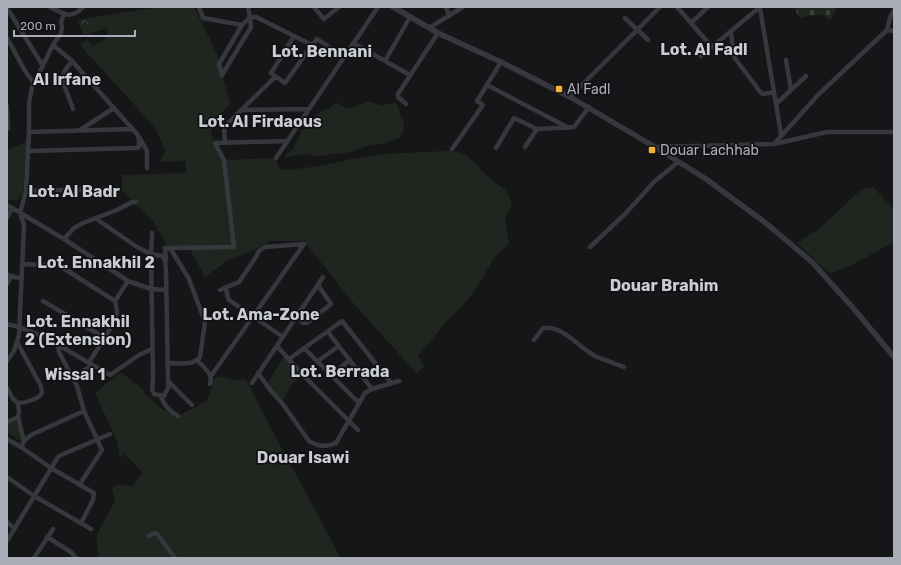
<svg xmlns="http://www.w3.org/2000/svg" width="901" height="565" viewBox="0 0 901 565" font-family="Rubik,sans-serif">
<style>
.green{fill:#1e261f}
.forest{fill:url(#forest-crowns)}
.cemetery{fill:url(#cemetery-stones)}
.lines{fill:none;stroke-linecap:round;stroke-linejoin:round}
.minor{stroke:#37383d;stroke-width:4.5}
.tertiary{stroke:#37383d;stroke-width:5.5}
.poi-dot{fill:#f2b134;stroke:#111113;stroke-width:1.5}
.labels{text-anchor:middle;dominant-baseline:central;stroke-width:3.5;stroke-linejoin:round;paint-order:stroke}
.poi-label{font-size:14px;fill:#a8adb8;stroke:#111113;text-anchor:start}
.quarter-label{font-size:16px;font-weight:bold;fill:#c9ccd4;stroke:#111113}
</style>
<defs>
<pattern id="forest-crowns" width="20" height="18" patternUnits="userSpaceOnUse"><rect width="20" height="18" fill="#1e261f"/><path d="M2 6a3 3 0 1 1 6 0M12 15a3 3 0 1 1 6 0" fill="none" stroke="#3c433d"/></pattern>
<pattern id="cemetery-stones" width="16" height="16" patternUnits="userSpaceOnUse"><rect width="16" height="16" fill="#1e261f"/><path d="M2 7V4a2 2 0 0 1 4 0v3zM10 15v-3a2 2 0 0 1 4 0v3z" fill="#3c433d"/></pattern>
</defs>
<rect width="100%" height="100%" fill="#161618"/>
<path class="green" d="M 160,7 L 194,7 L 217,54 L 230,104 C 222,113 208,123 212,137 C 213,143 221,154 224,160 L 276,158 L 280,170 C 313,169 344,160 377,155 C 393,153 409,153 425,152 C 437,152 450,150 462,153 C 469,155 483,172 489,178 C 503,190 508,186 512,207 L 506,215 L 505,222 L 509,243 L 493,260 L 475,290 L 461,308 L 448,320 L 418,356 L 424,366 L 417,374 L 354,304 L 304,241 L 271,241 L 256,249 L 227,261 L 205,277 L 190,250 L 169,248 L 152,220 L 122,191 L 122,175 L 186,173 L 186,161 L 160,162 L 165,151 L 155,128 L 80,45 L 87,39 L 93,46 L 107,38 L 108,28 L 90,33 L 87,18 Z
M 368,101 C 373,102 376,104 381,105 C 387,106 391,101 397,104 L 404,124 L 403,132 L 399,138 L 383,144 L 370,145 L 343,154 L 338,153 L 316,157 L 308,154 L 303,154 L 284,158 L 286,154 L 293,149 L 301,132 L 320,112 L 330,108 L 335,103 L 338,103 L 346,108 L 355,107 Z
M 27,141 L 23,194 C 19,200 13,202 7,199 L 7,151 Z
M 873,187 L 892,207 L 894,206 L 894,242 L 854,264 L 830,274 L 797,243 L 820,228 L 862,189 Z
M 285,356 L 302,374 L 291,385 L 282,403 L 266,385 Z
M 120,372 L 143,389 L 144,393 L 165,411 L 178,416 L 207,401 L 215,378 L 219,376 L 235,380 L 246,379 L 273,432 L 341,558 L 95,558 L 99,555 L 97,546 L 97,534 L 115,501 L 112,488 L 116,485 L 132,486 L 143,473 L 125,454 L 120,458 L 117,441 L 95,393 C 105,386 111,379 120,372 Z
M 16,419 L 22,439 L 20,441 L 7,432 L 7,423 Z"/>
<path class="forest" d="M 87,18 L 90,33 L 86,35 L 83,34 L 78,20 Z"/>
<path class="cemetery" d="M 795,7 L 837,7 L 830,21 C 823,10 811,16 801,18 L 798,16 Z"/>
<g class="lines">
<path class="minor" d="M 50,7 C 64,14 71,20 83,7
M 199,7 L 203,18 L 242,25
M 248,7 L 250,17 L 256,17 L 312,45 L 317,39 L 344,57
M 314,7 L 324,19 L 339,7
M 446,7 L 449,16
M 677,7 L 712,47
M 7,8 L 43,66
M 760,8 L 781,134
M 625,18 L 648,40
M 691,23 L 708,7
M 429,28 L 463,7
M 887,30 L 890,18 L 894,10
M 731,32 L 734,57 L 761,93 L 764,94 L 774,92
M 294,36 L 271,73 L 285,83 L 312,45
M 7,38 L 25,71 L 34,83
M 353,43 L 410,75
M 701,56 L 760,7
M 786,60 L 791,90
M 72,61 L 64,72 L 62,79 L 73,109
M 385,61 L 410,17
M 222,75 L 219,64 L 242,25 L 250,17
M 222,75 L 251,27 L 250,17
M 487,85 L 569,128
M 570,97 L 660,7
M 406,104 L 398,97 L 398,94 L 438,33
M 776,104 L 806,76
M 7,106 L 8,129
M 242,110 L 309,109
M 537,129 L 574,127 L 589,107
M 80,130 L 114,108
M 29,132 L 29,103 L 32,87 L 53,45 L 61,33 L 62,27 L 61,22 L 64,14
M 139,137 L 147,151 L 147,168
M 225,142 L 224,127 L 275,77
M 774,144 L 827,132 L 894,132
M 655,147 L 774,144 L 818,95 L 887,30 L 894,31
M 496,148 L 514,118 L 537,129 L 525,147
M 452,149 L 483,105 L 477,101 L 501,62
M 29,151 L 135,148 L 139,147 L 139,139 L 137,134 L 72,61 L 53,45
M 276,158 L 378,7
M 26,191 L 109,189
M 7,205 L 64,239 L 128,281 L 151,289 L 166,290
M 7,218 L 12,208
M 95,218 L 137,247 L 151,254 L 162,256 L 165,260 L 166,271 L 168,381 L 168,388 L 164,396 L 154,394 L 152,389 L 153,377 L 151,254 L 152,233
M 64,239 L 74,228 L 83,223 L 117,210 L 132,202 L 136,202
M 590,247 L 625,214 L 654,182 L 678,162
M 169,248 L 234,247 L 224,160 L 215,143 L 287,141
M 166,260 L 165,248 L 169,248 L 172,251 L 189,279 L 205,322 L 200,357 C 193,366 179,363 168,363
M 22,264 L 60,266 L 115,301 L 128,281
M 7,275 L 22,279
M 7,284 L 11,277
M 226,287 L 227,294 L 229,300 L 283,337
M 220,290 L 239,282 L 256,257 L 259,251 L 265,247 L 304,244
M 43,301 L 105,338
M 297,316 L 303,323 L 307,323 L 331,304 L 318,285
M 7,324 C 38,331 62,347 89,363 C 96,350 114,327 117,313 C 117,309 116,305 115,301
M 328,332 L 372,389
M 534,340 L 543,328 C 563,325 579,348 595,356 C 604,360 614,363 624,367
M 58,344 L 59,352 L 77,386 L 84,411 L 102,450 L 80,484
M 277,346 L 302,374 L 358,430
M 304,348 L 359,403
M 289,359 L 342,321 L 391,383
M 197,360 C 204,368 214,374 210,384
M 7,361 L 14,351 L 19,335 L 24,225 L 20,213 L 26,191 L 29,132 L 132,129
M 318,361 L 339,346
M 89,363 L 110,375 L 139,355 L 152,349
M 258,373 L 271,391 L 282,403 L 309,441 C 317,446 326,448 336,443 L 365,393 L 372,389 L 399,381
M 332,374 L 350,360
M 211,376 L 304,244
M 73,378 L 92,365
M 168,381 L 192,405
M 252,383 L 323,277
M 7,388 L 13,399 L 18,403 C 25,403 39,399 42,393 L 41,386 L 17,342
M 161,397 C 165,406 169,411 178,416
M 18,417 L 24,441
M 7,422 L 18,417 L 19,412 L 18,403
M 7,439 L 21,447 L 24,441 L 31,435 L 84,411
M 21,447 L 51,468 L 94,493 L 93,500 L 81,523
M 7,477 L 34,496 L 91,529
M 7,522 L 14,528
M 149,536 L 154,533 L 157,534 L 175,558
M 47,537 L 71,552 L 76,558
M 7,541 L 58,457 L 61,455 L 110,434
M 34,558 L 53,529"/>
<path class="tertiary" d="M 393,7 L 438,33 L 501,62 L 570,97 L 655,147 L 706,179 L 767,224 L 813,263 L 854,309 L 894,357"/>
</g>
<g class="poi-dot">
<rect x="555" y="85" width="8" height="8" rx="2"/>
<rect x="648" y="146" width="8" height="8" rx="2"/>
</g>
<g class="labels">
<g class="poi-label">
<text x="567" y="89">Al Fadl</text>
<text x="660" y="150">Douar Lachhab</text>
</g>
<g class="quarter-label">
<text x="704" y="49">Lot. Al Fadl</text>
<text x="322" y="51">Lot. Bennani</text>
<text x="67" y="79">Al Irfane</text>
<text x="260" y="121">Lot. Al Firdaous</text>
<text x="74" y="191">Lot. Al Badr</text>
<text x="96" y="262">Lot. Ennakhil 2</text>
<text x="664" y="285">Douar Brahim</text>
<text x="261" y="314">Lot. Ama-Zone</text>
<text x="78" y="321">Lot. Ennakhil<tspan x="78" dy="18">2 (Extension)</tspan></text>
<text x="340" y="371">Lot. Berrada</text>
<text x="75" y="374">Wissal 1</text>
<text x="303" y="457">Douar Isawi</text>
</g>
</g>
<rect width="901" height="565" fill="none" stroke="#a8adb8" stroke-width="16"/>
<path d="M14 30v6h121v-6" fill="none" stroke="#a8adb8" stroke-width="2"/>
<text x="20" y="30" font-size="12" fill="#a8adb8" stroke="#111113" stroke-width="3" paint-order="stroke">200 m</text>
</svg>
